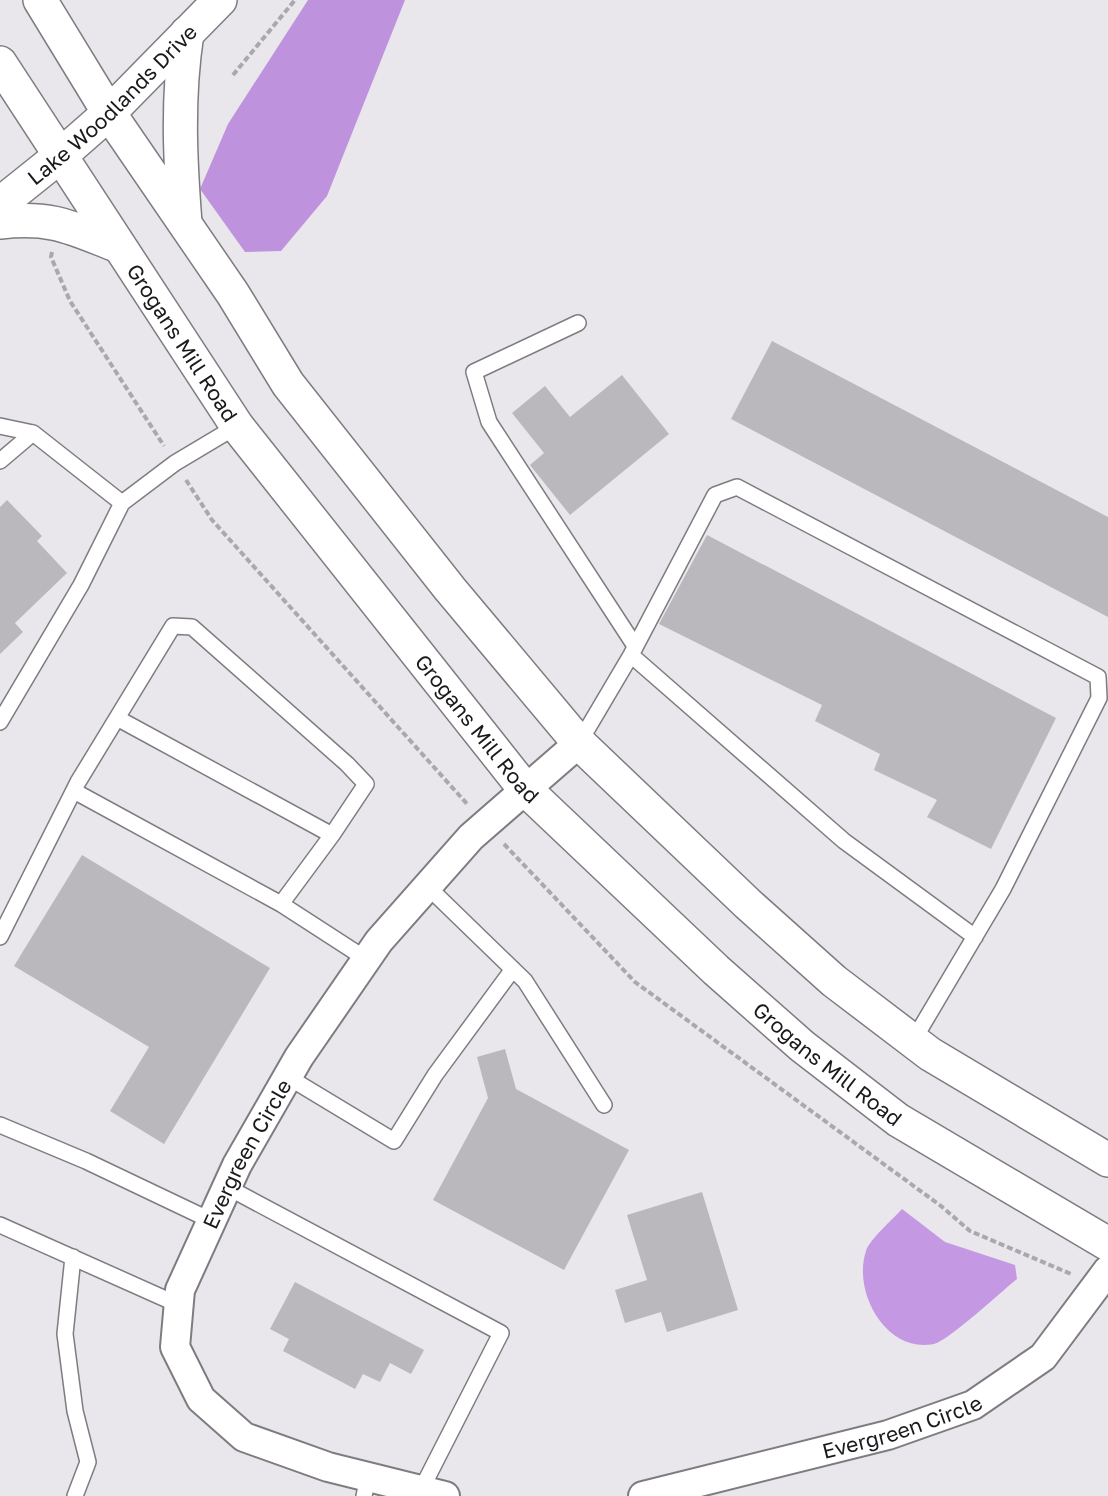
<svg xmlns="http://www.w3.org/2000/svg" width="1108" height="1496" viewBox="0 0 1108 1496" font-family="'Golos Text',sans-serif">
<style>
.forest{fill:#bf92dd}
.water{fill:#c498e3}
.building{fill:#bbb8bd}
.lines{fill:none;stroke-linecap:round;stroke-linejoin:round}
.service-casing{stroke:#7e7c81;stroke-width:18}
.minor-casing{stroke:#7e7c81;stroke-width:32}
.secondary-casing{stroke:#7e7c81;stroke-width:36}
.path{stroke:#aba8ad;stroke-width:4;stroke-dasharray:6 3;stroke-linecap:butt}
.service{stroke:#fff;stroke-width:15}
.minor{stroke:#fff;stroke-width:28}
.secondary{stroke:#fff;stroke-width:33}
.labels{text-anchor:middle;dominant-baseline:central;stroke-width:6;stroke-linejoin:round;paint-order:stroke}
.street-label{font-size:21px;fill:#19181a;stroke:#f7f4f9}
</style>
<rect width="100%" height="100%" fill="#e9e6ec"/>
<path class="forest" d="M 308,0 L 405,0 L 327,196 L 281,251 L 245,252 L 200,189 L 228,124 Z"/>
<path class="water" d="M 902,1209 L 945,1242 L 1015,1265 L 1017,1279 C 1002,1291 948,1341 934,1344 C 887,1354 852,1293 866,1251 C 869,1240 893,1219 902,1209 Z"/>
<path class="building" d="M 772,341 L 1108,517 L 1108,617 L 731,419 Z
M 622,375 L 669,434 L 570,515 L 530,465 L 544,453 L 512,413 L 545,386 L 570,417 Z
M 7,500 L 42,536 L 37,541 L 67,573 L 15,623 L 23,632 L 0,654 L 0,507 Z
M 707,535 L 1056,718 L 991,849 L 927,817 L 937,800 L 874,770 L 880,754 L 815,721 L 822,705 L 659,624 Z
M 82,855 L 270,968 L 164,1144 L 110,1111 L 149,1047 L 14,966 Z
M 505,1049 L 516,1089 L 629,1150 L 564,1270 L 433,1200 L 488,1098 L 477,1057 Z
M 702,1192 L 738,1310 L 667,1332 L 661,1312 L 625,1323 L 615,1290 L 647,1280 L 627,1215 Z
M 295,1282 L 424,1350 L 411,1374 L 390,1363 L 380,1382 L 363,1374 L 355,1389 L 283,1351 L 289,1339 L 270,1329 Z"/>
<g class="lines">
<g class="service-casing">
<path id="service" d="M 578,323 L 474,372 L 489,422 L 635,646
M 0,426 L 33,433
M 0,461 L 33,433 L 122,503
M 631,655 L 844,841 L 975,937
M 0,722 L 81,585 L 122,503 L 175,463 L 237,426
M 579,743 L 631,655 L 715,495 L 737,487 L 1098,677 L 1099,698 L 1003,889 L 913,1041
M 74,791 L 281,904 L 332,835
M 427,886 L 525,981 L 604,1105
M 281,904 L 366,959
M 0,937 L 78,782 L 173,626 L 192,627 L 347,764 L 366,784 L 332,835 L 117,718
M 288,1077 L 394,1141 L 435,1075 L 513,969
M 0,1125 L 86,1161 L 212,1221
M 227,1187 L 501,1333 L 421,1490
M 0,1225 L 179,1305
M 73,1257 L 65,1334 L 75,1411 L 88,1462 L 75,1496
M 364,1496 L 368,1477"/>
</g>
<g class="minor-casing">
<g id="minor">
<path id="s1" d="M 445,1496 L 328,1467 L 244,1437 L 201,1399 L 175,1347 L 180,1290 L 237,1165 L 299,1057 L 379,941 L 471,837 L 579,743"/>
<path id="s2" d="M 643,1496 L 888,1435 L 973,1405 L 1043,1357 L 1108,1270"/>
</g>
</g>
<g class="secondary-casing">
<g id="secondary">
<path d="M 40,0 L 109,113 L 233,294 L 288,384 L 450,589 L 579,743 L 748,904 L 834,981 L 930,1054 L 1108,1160"/>
<path id="s3" d="M 0,63 L 237,426 L 524,788 L 716,970 L 802,1046 L 898,1120 L 1108,1244"/>
<path id="s4" d="M 0,204 L 60,156 L 109,113 L 220,0"/>
<path d="M 0,222 C 53,216 72,228 119,246"/>
<path d="M 185,223 C 180,159 177,97 187,33"/>
</g>
</g>
<path class="path" d="M 233,75 L 295,0
M 52,252 L 51,257 L 70,301 L 164,446
M 186,480 L 212,520 L 468,805
M 504,844 L 635,982 L 941,1206 L 970,1231 L 1071,1274"/>
<use href="#service" class="service"/>
<use href="#minor" class="minor"/>
<use href="#secondary" class="secondary"/>
</g>
<g class="labels">
<g class="street-label">
<text stroke="none"><textPath href="#s4" startOffset="150">Lake Woodlands Drive</textPath></text>
<text stroke="none"><textPath href="#s3" startOffset="334">Grogans Mill Road</textPath></text>
<text stroke="none"><textPath href="#s3" startOffset="820">Grogans Mill Road</textPath></text>
<text stroke="none"><textPath href="#s3" startOffset="1306">Grogans Mill Road</textPath></text>
<text stroke="none"><textPath href="#s1" startOffset="534">Evergreen Circle</textPath></text>
<text stroke="none"><textPath href="#s2" startOffset="268">Evergreen Circle</textPath></text>
</g>
</g>
</svg>
